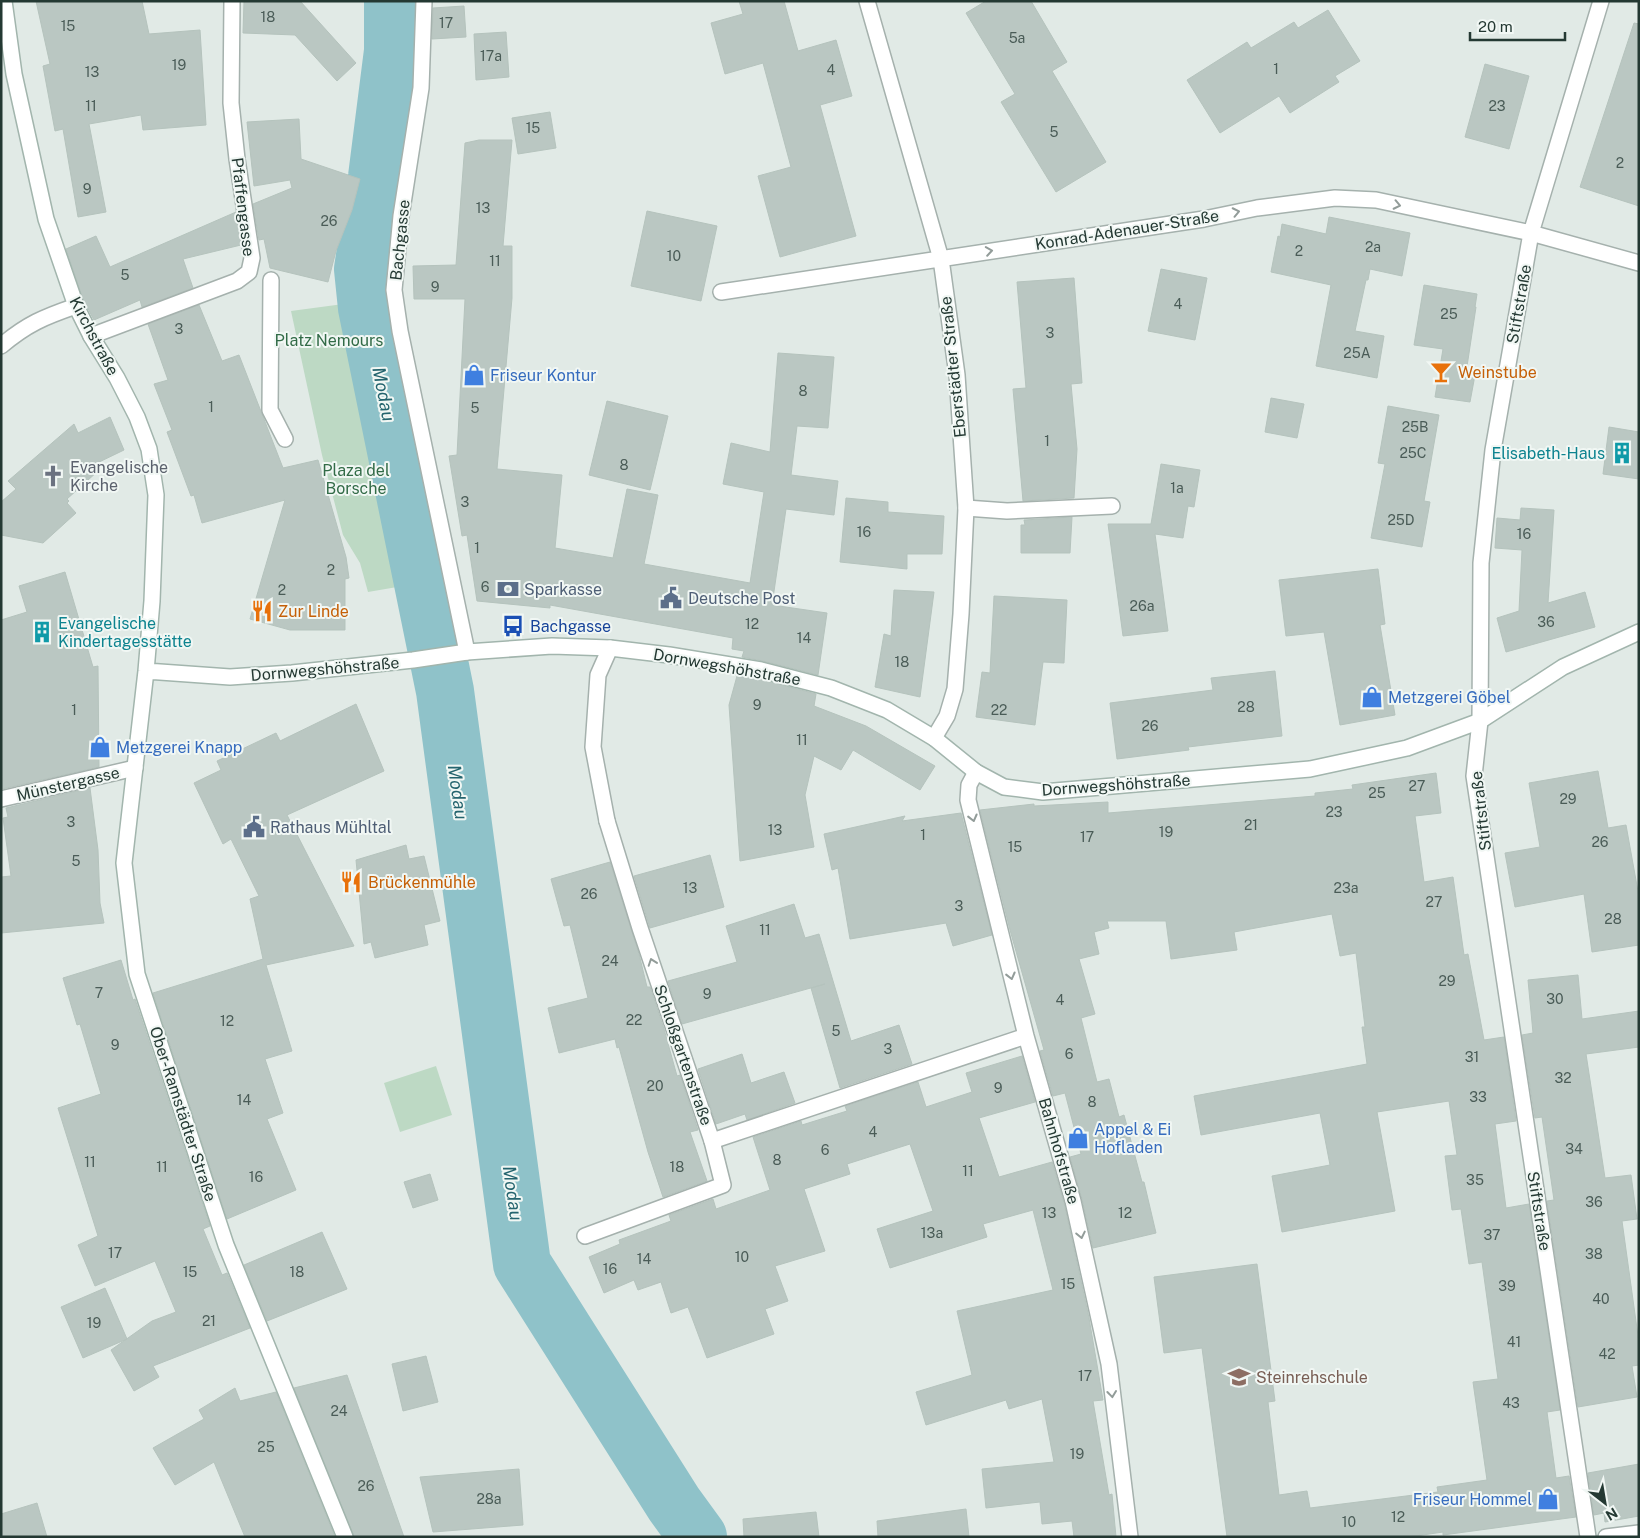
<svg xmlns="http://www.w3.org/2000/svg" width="1640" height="1538" viewBox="0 0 1640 1538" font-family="'Public Sans',sans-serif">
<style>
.green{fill:#bdd9c4}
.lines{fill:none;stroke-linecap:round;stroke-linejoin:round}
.river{stroke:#8fc2c9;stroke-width:58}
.building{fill:#bac7c2;stroke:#b5c3bd}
.lane-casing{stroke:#a5b1ad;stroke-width:18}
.street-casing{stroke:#a5b1ad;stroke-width:18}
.secondary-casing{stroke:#a2b5ad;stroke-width:18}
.lane{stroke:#fff;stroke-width:15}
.street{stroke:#fff;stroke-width:15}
.secondary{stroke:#fff;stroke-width:15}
.oneway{stroke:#929c99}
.labels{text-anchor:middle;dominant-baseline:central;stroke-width:4;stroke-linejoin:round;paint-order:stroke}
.number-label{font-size:14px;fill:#4a5c57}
.street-label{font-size:16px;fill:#243933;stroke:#f1f7f4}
.park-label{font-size:16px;fill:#326b47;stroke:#f1f7f4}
.food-label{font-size:16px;fill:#c56008;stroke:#f1f7f4;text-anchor:start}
.shop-label{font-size:16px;fill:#366cbe;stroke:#f1f7f4;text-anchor:start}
.culture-label{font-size:16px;fill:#0d838f;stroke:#f1f7f4;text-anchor:end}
.worship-label{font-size:16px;fill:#5b616d;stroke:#f1f7f4;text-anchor:start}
.service-label{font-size:16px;fill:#4e5e75;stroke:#f1f7f4;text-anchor:start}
.transit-label{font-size:16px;fill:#164399;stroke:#f1f7f4;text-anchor:start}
.education-label{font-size:16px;fill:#785e54;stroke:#f1f7f4;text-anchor:start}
.water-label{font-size:18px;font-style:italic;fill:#24646e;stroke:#f1f7f4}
</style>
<rect width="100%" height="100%" fill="#e1eae6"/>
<path class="green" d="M 379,1 L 408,1 L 410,53 L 377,282 L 388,322 L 416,485 L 450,621 L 414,624 L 382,468 L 403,586 L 368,592 L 360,563 L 343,535 L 322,455 L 291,311 L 351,303 L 347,260 L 365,145 L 381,13 Z
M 436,1066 L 452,1115 L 400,1132 L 384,1083 Z"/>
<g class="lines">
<path class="river" d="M 393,1 L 393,51 L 377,177 L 363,269 L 367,308 L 445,691 L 522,1264 L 674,1504 L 698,1537"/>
</g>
<path class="building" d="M 36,1 L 142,1 L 149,34 L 200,30 L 206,125 L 143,130 L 141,115 L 89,124 L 106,212 L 78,217 L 63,129 L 55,131 L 43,66 L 50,64 Z
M 244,1 L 300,1 L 356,63 L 337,81 L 295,35 L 243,33 Z
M 739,1 L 784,1 L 798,51 L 836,40 L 852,96 L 820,105 L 856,236 L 780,257 L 758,176 L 791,167 L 763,63 L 725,74 L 711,23 L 743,14 Z
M 986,1 L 1031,1 L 1067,62 L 1052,71 L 1106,162 L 1056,192 L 1001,102 L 1015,94 L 966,13 Z
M 464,6 L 466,37 L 432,39 L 433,8 Z
M 1328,10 L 1360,61 L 1335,76 L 1339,82 L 1290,113 L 1279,96 L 1220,133 L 1187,80 L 1247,42 L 1251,48 L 1294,22 L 1298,28 Z
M 1634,23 L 1639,24 L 1639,206 L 1580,187 Z
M 506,32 L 509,77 L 476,80 L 474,34 Z
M 1485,64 L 1529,76 L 1509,149 L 1465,137 Z
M 550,112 L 556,148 L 518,154 L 512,118 Z
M 299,119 L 301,159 L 360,179 L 352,210 L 336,251 L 328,282 L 270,268 L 264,239 L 259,240 L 253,204 L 292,188 L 290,180 L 254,186 L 247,122 Z
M 479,140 L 512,140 L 503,246 L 512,246 L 512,298 L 497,469 L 562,475 L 555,548 L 613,558 L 627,489 L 658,495 L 644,564 L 750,583 L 764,492 L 723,484 L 731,443 L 770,452 L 778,353 L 834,357 L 828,428 L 797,426 L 791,475 L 838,481 L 834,515 L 786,509 L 772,605 L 827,613 L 818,675 L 763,661 L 742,657 L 744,651 L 732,649 L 733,638 L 550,605 L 550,608 L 477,601 L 467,535 L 462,536 L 449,456 L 457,455 L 465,299 L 414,299 L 413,266 L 456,265 L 465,143 Z
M 647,211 L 717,226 L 701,301 L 631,286 Z
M 236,212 L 241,245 L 183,259 L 193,288 L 142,307 L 140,300 L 94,320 L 83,299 L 66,249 L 96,236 L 110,267 Z
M 1329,217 L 1410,233 L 1402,276 L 1370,269 L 1368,280 L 1366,280 L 1355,331 L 1384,336 L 1377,378 L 1316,366 L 1331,285 L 1271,272 L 1278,236 L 1280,237 L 1282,224 L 1326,234 Z
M 1161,269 L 1207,278 L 1195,340 L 1148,331 Z
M 1074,278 L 1082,383 L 1071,384 L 1077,449 L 1074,498 L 1023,501 L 1013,389 L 1026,388 L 1017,282 Z
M 1424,285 L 1477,294 L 1475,307 L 1476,307 L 1466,373 L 1475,375 L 1470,402 L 1435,397 L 1443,349 L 1414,345 Z
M 199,305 L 222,361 L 239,355 L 283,468 L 318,460 L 346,557 L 349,578 L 345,579 L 345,630 L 290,630 L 250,619 L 285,500 L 202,523 L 194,495 L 191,496 L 167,432 L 172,430 L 154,384 L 168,380 L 148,324 Z
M 1271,398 L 1304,404 L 1297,438 L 1265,432 Z
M 607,401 L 668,416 L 650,490 L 589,475 Z
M 1388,406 L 1439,415 L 1424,501 L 1430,502 L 1422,547 L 1371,538 L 1385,464 L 1378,463 Z
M 110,417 L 124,450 L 95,464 L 98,471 L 67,499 L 69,501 L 67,503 L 76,513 L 43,543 L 1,535 L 1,502 L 16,489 L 8,481 L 74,424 L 78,433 Z
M 1609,427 L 1639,432 L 1639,479 L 1603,474 Z
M 1161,464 L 1200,470 L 1194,507 L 1188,506 L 1183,538 L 1155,534 L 1168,631 L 1123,636 L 1108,524 L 1151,524 Z
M 846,498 L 888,502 L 888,512 L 944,516 L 942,554 L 907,554 L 907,569 L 840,562 Z
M 1521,508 L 1554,510 L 1548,603 L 1585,592 L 1595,627 L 1506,652 L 1497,618 L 1519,611 L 1522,550 L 1495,548 L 1497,518 L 1520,520 Z
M 1072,517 L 1070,553 L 1021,553 L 1021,525 L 1025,525 L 1024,520 Z
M 1378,569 L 1385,624 L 1380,625 L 1395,715 L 1340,725 L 1324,632 L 1286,636 L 1279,580 Z
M 65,572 L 93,667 L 98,666 L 99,767 L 2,789 L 1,620 L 27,612 L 19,586 Z
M 894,590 L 934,592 L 920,697 L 875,687 L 884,634 L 891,636 Z
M 994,596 L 1067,600 L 1064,663 L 1043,662 L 1035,725 L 976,717 L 982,672 L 990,673 Z
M 1275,671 L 1282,736 L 1188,747 L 1189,750 L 1117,759 L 1110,703 L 1213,690 L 1211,678 Z
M 737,676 L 759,679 L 816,694 L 814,706 L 866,726 L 935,766 L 920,790 L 853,750 L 841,770 L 814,756 L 805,795 L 814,847 L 740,861 L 729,705 Z
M 356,704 L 384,771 L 287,815 L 354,946 L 266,965 L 292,1051 L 265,1059 L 283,1113 L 267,1119 L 296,1190 L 227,1219 L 153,993 L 263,959 L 250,899 L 259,896 L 231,839 L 223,844 L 194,783 L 221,770 L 217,761 L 276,733 L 280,741 Z
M 1598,771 L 1608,828 L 1626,825 L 1639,897 L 1639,945 L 1592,952 L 1584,894 L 1515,907 L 1505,853 L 1540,847 L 1529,783 Z
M 1436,773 L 1441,813 L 1415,816 L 1424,882 L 1453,877 L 1464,955 L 1468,954 L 1484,1040 L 1504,1037 L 1516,1121 L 1495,1124 L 1506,1208 L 1529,1204 L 1560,1410 L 1547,1412 L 1556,1478 L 1569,1476 L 1576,1517 L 1443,1535 L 1443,1532 L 1409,1537 L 1227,1537 L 1202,1348 L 1164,1353 L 1154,1277 L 1257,1264 L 1275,1401 L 1268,1402 L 1279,1495 L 1307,1491 L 1310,1508 L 1438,1492 L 1437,1487 L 1487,1480 L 1473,1382 L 1498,1379 L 1482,1262 L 1469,1264 L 1461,1209 L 1452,1210 L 1445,1156 L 1457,1155 L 1449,1101 L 1377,1112 L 1395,1211 L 1282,1232 L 1272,1176 L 1330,1165 L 1320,1113 L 1201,1135 L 1194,1096 L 1367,1064 L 1362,1027 L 1365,1027 L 1356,953 L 1340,956 L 1332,914 L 1234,932 L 1237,950 L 1171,959 L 1166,921 L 1107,921 L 1109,928 L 1094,932 L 1099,954 L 1079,959 L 1095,1014 L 1081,1018 L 1097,1082 L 1109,1079 L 1119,1117 L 1124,1115 L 1142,1182 L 1144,1182 L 1156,1233 L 1093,1248 L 1082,1199 L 1070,1157 L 1081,1154 L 1065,1093 L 1053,1096 L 1040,1051 L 1044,1050 L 1010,930 L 980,810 L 1034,804 L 1034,806 L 1108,802 L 1108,813 L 1195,806 L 1315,796 L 1315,793 L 1353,789 L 1352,785 Z
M 90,788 L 98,850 L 100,903 L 104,923 L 1,933 L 1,877 L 11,876 L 3,818 L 8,817 L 6,808 Z
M 961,813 L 992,935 L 953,946 L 946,923 L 850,939 L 838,868 L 832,870 L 824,834 L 905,816 L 902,821 Z
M 406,845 L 409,859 L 424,856 L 440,921 L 424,925 L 428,945 L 375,958 L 371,942 L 364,944 L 356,860 Z
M 710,855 L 724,907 L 650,928 L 634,876 Z
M 610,862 L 639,954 L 647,987 L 650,987 L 664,1029 L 677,1076 L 680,1075 L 698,1130 L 690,1132 L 707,1181 L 663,1197 L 648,1152 L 619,1047 L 617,1048 L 615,1039 L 559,1053 L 548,1008 L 588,998 L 570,925 L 564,926 L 551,879 Z
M 794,904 L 805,938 L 819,934 L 851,1041 L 899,1025 L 912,1064 L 840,1088 L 811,988 L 825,984 L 682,1024 L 668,981 L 737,962 L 726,926 Z
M 121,960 L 133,1000 L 135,999 L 210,1226 L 203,1229 L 222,1275 L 227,1273 L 250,1328 L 153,1366 L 159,1377 L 134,1391 L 111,1350 L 152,1321 L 176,1312 L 155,1261 L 95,1286 L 78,1245 L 98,1236 L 58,1108 L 101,1094 L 80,1024 L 77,1025 L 63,978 Z
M 1578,975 L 1582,1019 L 1639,1011 L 1639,1047 L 1586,1054 L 1605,1178 L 1631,1175 L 1637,1219 L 1622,1221 L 1639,1343 L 1639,1365 L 1632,1366 L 1637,1397 L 1578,1407 L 1547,1201 L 1554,1200 L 1542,1117 L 1535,1118 L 1522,1035 L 1533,1033 L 1528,980 Z
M 742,1054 L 751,1083 L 784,1072 L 795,1103 L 747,1120 L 745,1114 L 716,1124 L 698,1069 Z
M 1022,1056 L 1035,1102 L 979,1118 L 999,1177 L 1052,1162 L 1064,1203 L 1089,1318 L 1103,1400 L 1093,1401 L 1109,1495 L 1112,1494 L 1116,1537 L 1074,1537 L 1072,1521 L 1042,1524 L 1040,1502 L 986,1508 L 982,1469 L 1054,1462 L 1042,1399 L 1009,1409 L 1006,1400 L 926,1425 L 916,1392 L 972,1375 L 957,1311 L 1053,1290 L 1033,1210 L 983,1224 L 987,1237 L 890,1268 L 877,1229 L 933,1211 L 910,1144 L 847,1164 L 850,1174 L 804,1189 L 825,1251 L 775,1266 L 788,1301 L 765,1309 L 774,1334 L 707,1358 L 688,1307 L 671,1313 L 661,1282 L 638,1290 L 634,1280 L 604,1293 L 589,1257 L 620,1244 L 619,1240 L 671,1221 L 669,1215 L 713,1199 L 716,1209 L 770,1190 L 753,1137 L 801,1121 L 802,1125 L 847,1111 L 845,1106 L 918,1082 L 926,1107 L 972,1092 L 966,1073 Z
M 430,1174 L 438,1200 L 413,1208 L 404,1182 Z
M 322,1232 L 347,1289 L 267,1321 L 244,1265 Z
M 105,1288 L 127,1339 L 83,1358 L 61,1307 Z
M 426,1356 L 438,1402 L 403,1411 L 392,1364 Z
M 347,1375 L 404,1537 L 354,1537 L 294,1388 Z
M 235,1388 L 240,1401 L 276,1392 L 335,1537 L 245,1537 L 214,1462 L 175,1485 L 153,1448 L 204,1419 L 199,1410 Z
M 1639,1464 L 1639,1516 L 1605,1522 L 1604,1513 L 1594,1515 L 1588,1473 Z
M 519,1469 L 523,1525 L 433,1532 L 420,1477 Z
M 37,1503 L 47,1537 L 1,1537 L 1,1514 Z
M 966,1509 L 969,1537 L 878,1537 L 877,1521 Z
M 816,1512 L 819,1537 L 744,1537 L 743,1519 Z"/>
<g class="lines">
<g class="lane-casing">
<path id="lane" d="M 271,280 L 270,410 L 285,439
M 966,508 L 1007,511 L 1112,506
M 607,821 L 593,747 L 598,675 L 610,648
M 585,1236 L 723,1185 L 712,1141"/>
</g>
<g class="street-casing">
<path id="street" d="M 424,1 L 421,88 L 401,216 L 394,290 L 400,331 L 467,652
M 867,1 L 941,259 L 957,375 L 966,508 L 961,614 L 955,689 L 947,716 L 934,738
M 721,292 L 1204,219 L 1257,208 L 1335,198 L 1376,200 L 1531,233 L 1639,263
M 91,336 L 237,281 L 249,272 L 252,258 L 237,159 L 231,103 L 232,1
M 1,346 C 27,324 44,317 76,306
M 976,772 L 969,785 L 968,800 L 1026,1036 L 1073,1201 L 1109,1364 L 1130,1537
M 1,799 L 135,768
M 607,821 L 640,928 L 712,1141 L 1026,1036
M 1588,1537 L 1474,776 L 1480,721 L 1481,563 L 1493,450 L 1531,233 L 1601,1
M 1606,1537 L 1639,1533"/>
</g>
<g class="secondary-casing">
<path id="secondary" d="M 4,1 L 14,74 L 46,219 L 76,306 L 91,336 L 117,378 L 137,417 L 149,449 L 156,495 L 152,601 L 146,671 L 124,863 L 137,974 L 226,1245 L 345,1537
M 146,671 L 230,677 L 292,673 L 413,660 L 467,652 L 552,646 L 610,648 L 669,655 L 761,670 L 831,688 L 887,710 L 934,738 L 976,772 L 1004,787 L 1043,792 L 1310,769 L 1407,748 L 1480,721 L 1563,667 L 1639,632"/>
</g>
<use href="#lane" class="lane"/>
<use href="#street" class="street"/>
<use href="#secondary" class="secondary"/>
</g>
<defs><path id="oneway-chevron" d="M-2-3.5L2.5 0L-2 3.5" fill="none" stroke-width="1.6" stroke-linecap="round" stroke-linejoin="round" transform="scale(1.25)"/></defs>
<g class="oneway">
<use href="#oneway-chevron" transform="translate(1397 205) rotate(12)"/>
<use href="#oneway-chevron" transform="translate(1236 212) rotate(-12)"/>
<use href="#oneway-chevron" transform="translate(989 251) rotate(-9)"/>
<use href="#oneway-chevron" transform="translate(973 818) rotate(76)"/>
<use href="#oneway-chevron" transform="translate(652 962) rotate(-109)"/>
<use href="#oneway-chevron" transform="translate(1011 976) rotate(76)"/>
<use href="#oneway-chevron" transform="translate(1081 1235) rotate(78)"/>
<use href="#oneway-chevron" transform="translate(1112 1394) rotate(83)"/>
</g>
<defs>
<g id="bar-bare" transform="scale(1.725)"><path d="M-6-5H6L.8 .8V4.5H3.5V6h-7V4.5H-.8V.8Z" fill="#e8710a" stroke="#f1f7f4" stroke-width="2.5" paint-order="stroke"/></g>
<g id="shop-bare" transform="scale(1.725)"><path d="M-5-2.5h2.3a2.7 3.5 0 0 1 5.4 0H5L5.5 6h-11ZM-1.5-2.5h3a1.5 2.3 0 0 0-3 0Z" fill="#3f7fe0" stroke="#f1f7f4" stroke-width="2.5" paint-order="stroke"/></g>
<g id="building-bare" transform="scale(1.725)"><path d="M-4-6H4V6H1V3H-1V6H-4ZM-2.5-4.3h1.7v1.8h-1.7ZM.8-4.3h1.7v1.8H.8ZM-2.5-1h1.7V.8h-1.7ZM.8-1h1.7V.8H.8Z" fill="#0f9aa8" stroke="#f1f7f4" stroke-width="2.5" paint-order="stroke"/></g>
<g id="church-bare" transform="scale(1.725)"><path d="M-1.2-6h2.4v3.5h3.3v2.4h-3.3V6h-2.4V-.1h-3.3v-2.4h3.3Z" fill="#6b7280" stroke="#f1f7f4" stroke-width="2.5" paint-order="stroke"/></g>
<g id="bank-bare" transform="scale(1.725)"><path d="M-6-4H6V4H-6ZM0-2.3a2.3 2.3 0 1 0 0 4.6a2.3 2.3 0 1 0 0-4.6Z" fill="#5c6f8a" stroke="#f1f7f4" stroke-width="2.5" paint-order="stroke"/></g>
<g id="civic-bare" transform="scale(1.725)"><path d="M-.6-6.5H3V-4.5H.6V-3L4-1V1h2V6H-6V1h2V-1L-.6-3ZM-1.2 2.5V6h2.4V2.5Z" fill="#5c6f8a" stroke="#f1f7f4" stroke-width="2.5" paint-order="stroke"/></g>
<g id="restaurant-bare" transform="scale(1.725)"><path d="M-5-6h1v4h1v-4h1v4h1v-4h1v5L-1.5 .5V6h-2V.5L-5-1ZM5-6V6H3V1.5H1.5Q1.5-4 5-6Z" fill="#e8710a" stroke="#f1f7f4" stroke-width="2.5" paint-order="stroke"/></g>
<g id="bus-bare" transform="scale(1.725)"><path d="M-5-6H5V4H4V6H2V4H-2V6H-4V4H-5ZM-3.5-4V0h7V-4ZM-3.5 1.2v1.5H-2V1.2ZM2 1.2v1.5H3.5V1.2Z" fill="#1a4fb4" stroke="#f1f7f4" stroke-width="2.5" paint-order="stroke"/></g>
<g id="school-bare" transform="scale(1.725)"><path d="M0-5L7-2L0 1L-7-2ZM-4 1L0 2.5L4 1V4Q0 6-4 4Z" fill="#8d6e63" stroke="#f1f7f4" stroke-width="2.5" paint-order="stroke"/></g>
</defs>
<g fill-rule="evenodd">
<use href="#bar-bare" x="1441" y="372"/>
<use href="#shop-bare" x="474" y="375"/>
<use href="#building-bare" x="1622" y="453"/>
<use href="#church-bare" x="53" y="476"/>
<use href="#bank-bare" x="508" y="589"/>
<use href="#civic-bare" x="671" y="598"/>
<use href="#restaurant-bare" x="262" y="611"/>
<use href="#bus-bare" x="513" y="626"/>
<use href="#building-bare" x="42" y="632"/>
<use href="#shop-bare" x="1372" y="697"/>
<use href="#shop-bare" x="100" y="747"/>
<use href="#civic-bare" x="254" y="827"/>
<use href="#restaurant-bare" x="351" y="882"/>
<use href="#shop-bare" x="1078" y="1138"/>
<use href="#school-bare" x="1239" y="1377"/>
<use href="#shop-bare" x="1548" y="1499"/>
</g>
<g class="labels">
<g class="number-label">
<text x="268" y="17">18</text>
<text x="446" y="23">17</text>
<text x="68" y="26">15</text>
<text x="1017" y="38">5a</text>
<text x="491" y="56">17a</text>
<text x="179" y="65">19</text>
<text x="1276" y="69">1</text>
<text x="831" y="70">4</text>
<text x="92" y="72">13</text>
<text x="91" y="106">11</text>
<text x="1497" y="106">23</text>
<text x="533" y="128">15</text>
<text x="1054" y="132">5</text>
<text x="1620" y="163">2</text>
<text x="87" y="189">9</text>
<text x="483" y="208">13</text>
<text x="329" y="221">26</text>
<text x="1373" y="247">2a</text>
<text x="1299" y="251">2</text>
<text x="674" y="256">10</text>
<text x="495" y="261">11</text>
<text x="125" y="275">5</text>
<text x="435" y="287">9</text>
<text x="1178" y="304">4</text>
<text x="1449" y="314">25</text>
<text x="179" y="329">3</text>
<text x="1050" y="333">3</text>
<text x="1357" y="353">25A</text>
<text x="803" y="391">8</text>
<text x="211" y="407">1</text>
<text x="475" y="408">5</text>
<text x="1415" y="427">25B</text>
<text x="1047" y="441">1</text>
<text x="1413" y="453">25C</text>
<text x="624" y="465">8</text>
<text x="1177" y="488">1a</text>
<text x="465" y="502">3</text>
<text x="1401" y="520">25D</text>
<text x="864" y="532">16</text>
<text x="1524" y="534">16</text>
<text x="477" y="548">1</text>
<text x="331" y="570">2</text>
<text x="485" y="587">6</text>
<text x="282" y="590">2</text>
<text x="1142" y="606">26a</text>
<text x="1546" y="622">36</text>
<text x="752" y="624">12</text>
<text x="804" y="638">14</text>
<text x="902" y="662">18</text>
<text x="757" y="705">9</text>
<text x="1246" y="707">28</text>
<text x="74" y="710">1</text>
<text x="999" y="710">22</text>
<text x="1150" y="726">26</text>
<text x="802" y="740">11</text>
<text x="1417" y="786">27</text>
<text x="1377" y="793">25</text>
<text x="1568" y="799">29</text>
<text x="1334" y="812">23</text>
<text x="71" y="822">3</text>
<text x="1251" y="825">21</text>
<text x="775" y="830">13</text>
<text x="1166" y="832">19</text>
<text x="923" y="835">1</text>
<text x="1087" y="837">17</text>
<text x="1600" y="842">26</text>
<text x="1015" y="847">15</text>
<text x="76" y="861">5</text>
<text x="690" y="888">13</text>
<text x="1346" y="888">23a</text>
<text x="589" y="894">26</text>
<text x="1434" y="902">27</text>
<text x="959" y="906">3</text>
<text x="1613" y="919">28</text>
<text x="765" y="930">11</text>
<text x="610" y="961">24</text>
<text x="1447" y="981">29</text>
<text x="99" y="993">7</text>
<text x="707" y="994">9</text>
<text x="1555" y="999">30</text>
<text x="1060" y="1000">4</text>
<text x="634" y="1020">22</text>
<text x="227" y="1021">12</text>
<text x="836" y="1031">5</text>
<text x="115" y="1045">9</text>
<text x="888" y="1049">3</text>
<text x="1069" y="1054">6</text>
<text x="1472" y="1057">31</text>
<text x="1563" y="1078">32</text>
<text x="655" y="1086">20</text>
<text x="998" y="1088">9</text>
<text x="1478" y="1097">33</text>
<text x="244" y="1100">14</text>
<text x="1092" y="1102">8</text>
<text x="873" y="1132">4</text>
<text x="1574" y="1149">34</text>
<text x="825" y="1150">6</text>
<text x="777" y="1160">8</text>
<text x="90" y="1162">11</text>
<text x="162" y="1167">11</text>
<text x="677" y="1167">18</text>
<text x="968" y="1171">11</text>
<text x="256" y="1177">16</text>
<text x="1475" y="1180">35</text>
<text x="1594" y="1202">36</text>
<text x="1049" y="1213">13</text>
<text x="1125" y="1213">12</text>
<text x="932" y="1233">13a</text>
<text x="1492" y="1235">37</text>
<text x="115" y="1253">17</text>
<text x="1594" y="1254">38</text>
<text x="742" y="1257">10</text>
<text x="644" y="1259">14</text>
<text x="610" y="1269">16</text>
<text x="190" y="1272">15</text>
<text x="297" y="1272">18</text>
<text x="1068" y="1284">15</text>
<text x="1507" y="1286">39</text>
<text x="1601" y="1299">40</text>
<text x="209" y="1321">21</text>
<text x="94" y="1323">19</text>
<text x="1514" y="1342">41</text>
<text x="1607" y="1354">42</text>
<text x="1085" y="1376">17</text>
<text x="1511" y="1403">43</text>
<text x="339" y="1411">24</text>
<text x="266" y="1447">25</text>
<text x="1077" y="1454">19</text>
<text x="366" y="1486">26</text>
<text x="489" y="1499">28a</text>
<text x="1398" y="1517">12</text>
<text x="1349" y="1522">10</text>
</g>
<g class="street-label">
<text transform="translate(243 207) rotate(83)">Pfaffengasse</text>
<text transform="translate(1127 230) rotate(-9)">Konrad-Adenauer-Straße</text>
<text transform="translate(400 240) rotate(-84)">Bachgasse</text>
<text transform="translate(1519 304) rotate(-80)">Stiftstraße</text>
<text transform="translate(94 336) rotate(62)">Kirchstraße</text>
<text transform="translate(953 367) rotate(-96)">Eberstädter Straße</text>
<text transform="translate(727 667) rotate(10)">Dornwegshöhstraße</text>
<text transform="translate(325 669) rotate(-5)">Dornwegshöhstraße</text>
<text transform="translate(68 784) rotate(-13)">Münstergasse</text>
<text transform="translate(1116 785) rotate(-4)">Dornwegshöhstraße</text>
<text transform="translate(1481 811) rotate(-97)">Stiftstraße</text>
<text transform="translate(683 1055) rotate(71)">Schloßgartenstraße</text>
<text transform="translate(183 1114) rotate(72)">Ober-Ramstädter Straße</text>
<text transform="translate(1059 1151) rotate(74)">Bahnhofstraße</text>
<text transform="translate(1539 1211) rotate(81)">Stiftstraße</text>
</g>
<g class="park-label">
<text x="329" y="340">Platz Nemours</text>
<text x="356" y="470">Plaza del<tspan x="356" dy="18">Borsche</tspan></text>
</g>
<g class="food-label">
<text x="1458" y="372">Weinstube</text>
<text x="278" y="611">Zur Linde</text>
<text x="368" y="882">Brückenmühle</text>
</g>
<g class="shop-label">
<text x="490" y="375">Friseur Kontur</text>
<text x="1388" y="697">Metzgerei Göbel</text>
<text x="116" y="747">Metzgerei Knapp</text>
<text x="1094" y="1129">Appel &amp; Ei<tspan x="1094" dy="18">Hofladen</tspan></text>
<text x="1532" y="1499" text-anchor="end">Friseur Hommel</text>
</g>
<g class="culture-label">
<text x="1605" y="453">Elisabeth-Haus</text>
<text x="58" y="623" text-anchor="start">Evangelische<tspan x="58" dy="18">Kindertagesstätte</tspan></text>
</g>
<g class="worship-label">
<text x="70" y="467">Evangelische<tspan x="70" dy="18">Kirche</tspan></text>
</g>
<g class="service-label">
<text x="524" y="589">Sparkasse</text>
<text x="688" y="598">Deutsche Post</text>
<text x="270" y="827">Rathaus Mühltal</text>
</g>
<g class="transit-label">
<text x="530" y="626">Bachgasse</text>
</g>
<g class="education-label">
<text x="1256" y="1377">Steinrehschule</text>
</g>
<g class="water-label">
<text transform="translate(384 394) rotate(79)">Modau</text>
<text transform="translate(458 792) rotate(82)">Modau</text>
<text transform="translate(513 1193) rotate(82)">Modau</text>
</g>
</g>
<rect width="1640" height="1538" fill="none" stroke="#243933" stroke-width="5"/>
<g transform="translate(1605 1503) rotate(149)" stroke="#f1f7f4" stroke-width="4" paint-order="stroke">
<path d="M0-4L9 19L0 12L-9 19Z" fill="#243933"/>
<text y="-8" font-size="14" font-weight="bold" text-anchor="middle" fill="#243933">N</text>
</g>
<path d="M1470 32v8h95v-8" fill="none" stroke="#243933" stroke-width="2.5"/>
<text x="1478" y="32" font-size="15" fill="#243933" stroke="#f1f7f4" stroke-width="4" paint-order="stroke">20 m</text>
</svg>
